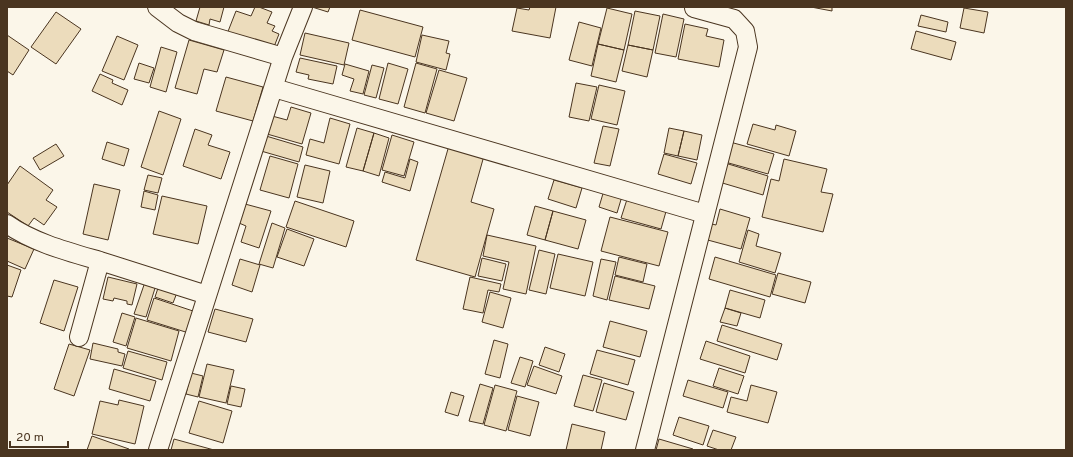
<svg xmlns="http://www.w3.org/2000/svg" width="1073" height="457" viewBox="0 0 1073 457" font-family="Overpass,sans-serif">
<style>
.building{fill:#ecdcbc;stroke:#4a3520}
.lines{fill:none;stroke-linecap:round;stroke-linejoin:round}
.street-casing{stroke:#4a3520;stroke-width:20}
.street{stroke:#fbf6e9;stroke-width:18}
</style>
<rect width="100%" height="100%" fill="#fbf6e9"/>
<path class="building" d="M 200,7 L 224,7 L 220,22 L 210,19 L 209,25 L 196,21 Z
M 255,7 L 259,7 L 272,12 L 267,23 L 275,26 L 272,31 L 279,34 L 272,52 L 227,34 L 236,11 L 251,16 Z
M 312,7 L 330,7 L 328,12 Z
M 530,7 L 556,7 L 550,38 L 512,31 L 517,8 L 529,10 Z
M 811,7 L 832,7 L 832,11 Z
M 607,8 L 632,14 L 624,50 L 598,44 Z
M 964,8 L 988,12 L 984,33 L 960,28 Z
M 360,10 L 423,27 L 415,57 L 352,40 Z
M 635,11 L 660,16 L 653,50 L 628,45 Z
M 56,12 L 81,29 L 56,64 L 31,47 Z
M 663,14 L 684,19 L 676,57 L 655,53 Z
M 921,15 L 948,22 L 946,32 L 918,26 Z
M 579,22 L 601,28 L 592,66 L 569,60 Z
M 685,24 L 708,29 L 706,36 L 724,40 L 719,67 L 678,59 Z
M 916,31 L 956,42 L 951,60 L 911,49 Z
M 305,33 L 349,43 L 344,65 L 300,55 Z
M 7,35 L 29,50 L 13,75 L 7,71 Z
M 422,35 L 449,41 L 446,53 L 450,54 L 446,70 L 416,62 Z
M 117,36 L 138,45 L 124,80 L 102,71 Z
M 189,40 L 224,50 L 217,72 L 204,69 L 197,94 L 175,88 Z
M 598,44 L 624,50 L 616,82 L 591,76 Z
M 628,45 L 653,50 L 647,77 L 622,71 Z
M 161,47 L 177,52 L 166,92 L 150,87 Z
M 300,58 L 337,66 L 333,84 L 308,79 L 309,75 L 296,72 Z
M 139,63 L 154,68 L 149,83 L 134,79 Z
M 388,63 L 408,69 L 398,104 L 379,99 Z
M 416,63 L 437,69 L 425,113 L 404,107 Z
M 345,64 L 369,71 L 363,94 L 350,91 L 354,79 L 342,75 Z
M 372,65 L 384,68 L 376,98 L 364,95 Z
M 439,70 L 467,78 L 454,121 L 426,113 Z
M 100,74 L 113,80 L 112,83 L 128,90 L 122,105 L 92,91 Z
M 226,77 L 263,87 L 253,121 L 216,111 Z
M 576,83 L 597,87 L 589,121 L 569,117 Z
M 599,85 L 625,91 L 617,125 L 591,119 Z
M 291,107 L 311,113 L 302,144 L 267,134 L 272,116 L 287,120 Z
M 159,111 L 181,119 L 163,175 L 141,167 Z
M 330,118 L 350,124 L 339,164 L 306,155 L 310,139 L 324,143 Z
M 753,124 L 775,130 L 776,125 L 796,131 L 789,156 L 747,144 Z
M 603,126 L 619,129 L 610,166 L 594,163 Z
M 357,128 L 374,133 L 363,171 L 346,167 Z
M 669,128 L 684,131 L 678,156 L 664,153 Z
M 195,129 L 212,135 L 208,145 L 230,152 L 221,179 L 183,166 Z
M 684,131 L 702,135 L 697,160 L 678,156 Z
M 374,133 L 389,138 L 379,176 L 363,171 Z
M 392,135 L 414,142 L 404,176 L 382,170 Z
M 452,135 L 487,145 L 471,202 L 494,209 L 475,277 L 416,260 Z
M 266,136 L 303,147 L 299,162 L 261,151 Z
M 107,142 L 129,149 L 124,166 L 102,159 Z
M 730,142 L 774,154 L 768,174 L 725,162 Z
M 56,144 L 64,156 L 40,170 L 33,158 Z
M 664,154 L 697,163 L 691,184 L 658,174 Z
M 270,156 L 298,164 L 289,198 L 260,190 Z
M 410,159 L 418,162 L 410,191 L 382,182 L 385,172 L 405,178 Z
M 784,159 L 827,169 L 821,192 L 833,194 L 823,232 L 762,217 L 771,179 L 779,181 Z
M 725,163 L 768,176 L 763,195 L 719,182 Z
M 305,165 L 330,171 L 323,203 L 297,197 Z
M 20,166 L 53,190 L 46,200 L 57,207 L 44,225 L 34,218 L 28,226 L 7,212 L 7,185 Z
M 148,175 L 162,178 L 158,193 L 144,190 Z
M 554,180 L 582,188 L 576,208 L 548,199 Z
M 607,180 L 625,186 L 617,213 L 599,207 Z
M 94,184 L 120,190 L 108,240 L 83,234 Z
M 630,190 L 669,201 L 661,229 L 621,218 Z
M 144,191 L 158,195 L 155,210 L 141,207 Z
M 162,196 L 207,206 L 198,244 L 153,234 Z
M 295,201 L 354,221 L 346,247 L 286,227 Z
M 245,204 L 271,211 L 259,248 L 241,242 L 246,226 L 239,223 Z
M 535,206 L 553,211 L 545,240 L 527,235 Z
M 720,209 L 750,218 L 741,249 L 704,239 L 708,223 L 716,225 Z
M 553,211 L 586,220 L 578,249 L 545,240 Z
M 610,217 L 668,232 L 659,266 L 601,251 Z
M 272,223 L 285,228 L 273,268 L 259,264 Z
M 287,229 L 314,239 L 304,266 L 277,257 Z
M 748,230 L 759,234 L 756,246 L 781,253 L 775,273 L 739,262 Z
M 487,235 L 536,246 L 526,294 L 503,289 L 509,262 L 483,256 Z
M 7,238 L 34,249 L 25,269 L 7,261 Z
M 539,250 L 555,254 L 546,294 L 529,290 Z
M 558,254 L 593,262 L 585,296 L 550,288 Z
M 619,257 L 647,264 L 643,282 L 615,275 Z
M 715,257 L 776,275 L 770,297 L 709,279 Z
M 482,258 L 506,264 L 502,281 L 478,276 Z
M 240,259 L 260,265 L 252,292 L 232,285 Z
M 601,259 L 616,262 L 607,300 L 593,296 Z
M 7,265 L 21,270 L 12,297 L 7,296 Z
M 778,273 L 811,282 L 805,303 L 772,294 Z
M 615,276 L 655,286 L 649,309 L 609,300 Z
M 108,277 L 137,284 L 132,305 L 127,304 L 127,301 L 114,298 L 113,301 L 103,299 Z
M 470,277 L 501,284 L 499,292 L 488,290 L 483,313 L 463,309 Z
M 54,280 L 78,287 L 64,331 L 40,323 Z
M 145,282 L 156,285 L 146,317 L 134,314 Z
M 159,285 L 178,290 L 173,303 L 155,297 Z
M 730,290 L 765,300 L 760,318 L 725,308 Z
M 490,292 L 511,298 L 503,328 L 482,322 Z
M 154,298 L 199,313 L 192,334 L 147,320 Z
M 725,308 L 741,313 L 737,326 L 720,322 Z
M 215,309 L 253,319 L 246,342 L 208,332 Z
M 122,313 L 135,317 L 126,346 L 113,342 Z
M 136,318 L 179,331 L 171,361 L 127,348 Z
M 610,321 L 647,331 L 640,357 L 603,347 Z
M 722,325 L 782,344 L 777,360 L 717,341 Z
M 494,340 L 508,344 L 500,378 L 485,374 Z
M 706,341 L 750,356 L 745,373 L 700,359 Z
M 93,343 L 118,349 L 118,352 L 125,354 L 122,366 L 90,359 Z
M 69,344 L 90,350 L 74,396 L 54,389 Z
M 545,347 L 565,354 L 559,372 L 539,365 Z
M 597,350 L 635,360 L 628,385 L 590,374 Z
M 128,351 L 167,362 L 162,380 L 123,368 Z
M 520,357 L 533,361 L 525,387 L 511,383 Z
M 207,364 L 234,370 L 226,403 L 199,397 Z
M 534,366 L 562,376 L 556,394 L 527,385 Z
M 719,368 L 744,376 L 738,394 L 713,386 Z
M 114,369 L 156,381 L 150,401 L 109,389 Z
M 191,373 L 203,376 L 198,397 L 186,394 Z
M 583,375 L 602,380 L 593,411 L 574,406 Z
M 688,380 L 728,392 L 723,408 L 683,396 Z
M 604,383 L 634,392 L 626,420 L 596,412 Z
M 480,384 L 493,388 L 483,424 L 469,421 Z
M 495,385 L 517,391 L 506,431 L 484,425 Z
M 751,385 L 777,392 L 768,423 L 727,412 L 731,397 L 747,401 Z
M 231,386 L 245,389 L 241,407 L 227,404 Z
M 451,392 L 464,396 L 458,416 L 445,412 Z
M 517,396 L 539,402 L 530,436 L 508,430 Z
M 119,400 L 144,406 L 135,444 L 92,434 L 100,401 L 118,405 Z
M 199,401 L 232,411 L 223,443 L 189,433 Z
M 679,417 L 709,426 L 703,445 L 673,435 Z
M 572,424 L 605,432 L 601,450 L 566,450 Z
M 713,430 L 736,437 L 731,450 L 719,450 L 707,446 Z
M 92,436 L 129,449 L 129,450 L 87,450 Z
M 174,439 L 214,450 L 171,450 Z
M 659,439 L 693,449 L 693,450 L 656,450 Z"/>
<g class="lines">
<g class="street-casing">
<path id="street" d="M 157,7 L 178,23 L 194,31 L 283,57
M 274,88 L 705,214
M 7,224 C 34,243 69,252 100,261
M 79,337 L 100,261 L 207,295
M 158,450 L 283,57 L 303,7
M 645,450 L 748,47 L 745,31 L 734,19 L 694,8 L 695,7"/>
</g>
<use href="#street" class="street"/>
</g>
<rect width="1073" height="457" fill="none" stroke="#4a3520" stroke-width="16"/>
<path d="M10 441v6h58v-6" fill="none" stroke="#4a3520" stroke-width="2"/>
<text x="16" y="441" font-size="12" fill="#4a3520" stroke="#fbf6e9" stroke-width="3" paint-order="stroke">20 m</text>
</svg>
